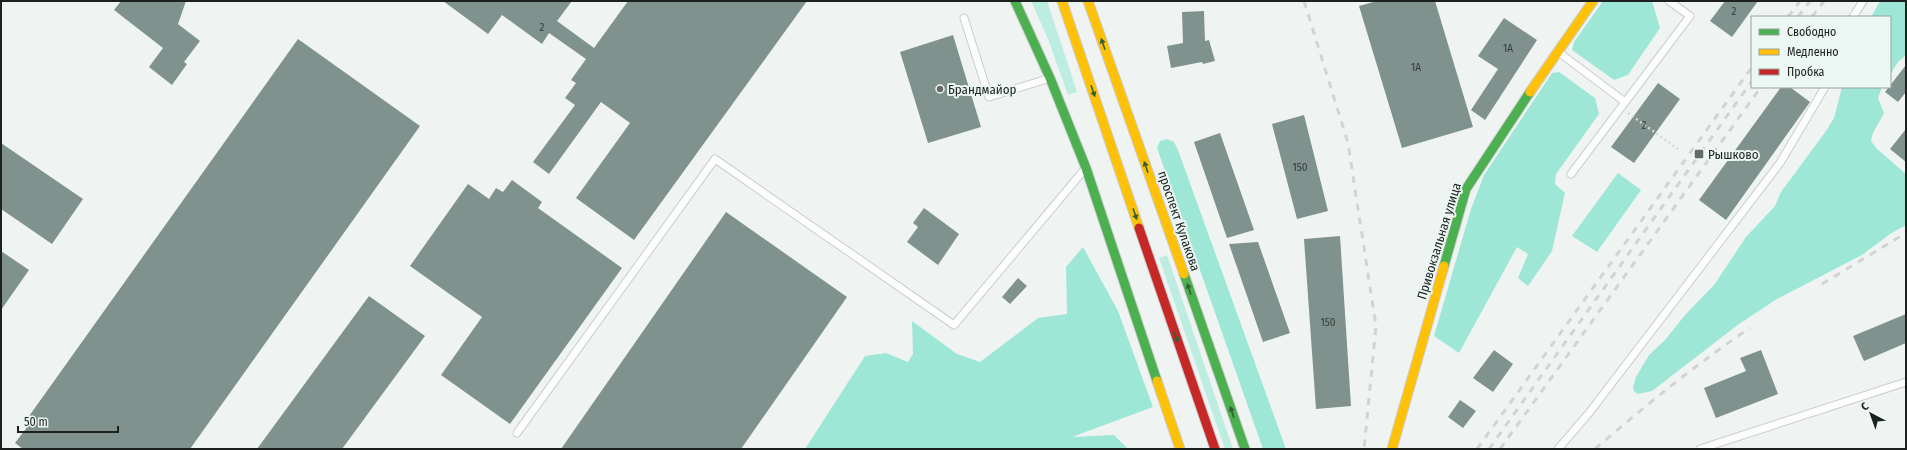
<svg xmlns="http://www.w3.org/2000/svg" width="1907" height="450" viewBox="0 0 1907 450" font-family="'Fira Sans Condensed',sans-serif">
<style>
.green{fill:#bcede0}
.forest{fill:#9ee7d7}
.building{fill:#80928e}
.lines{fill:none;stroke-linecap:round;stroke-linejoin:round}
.lane-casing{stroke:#cacecd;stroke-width:9}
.fast-casing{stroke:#cacecd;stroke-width:11}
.slow-casing{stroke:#cacecd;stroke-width:11}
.jam-casing{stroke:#cacecd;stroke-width:11}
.path{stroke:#d8dad9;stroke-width:2.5;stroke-dasharray:2 3;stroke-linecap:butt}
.lane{stroke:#fdfdfd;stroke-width:7}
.fast{stroke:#4caf50;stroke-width:9}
.slow{stroke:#ffc107;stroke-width:9}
.jam{stroke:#c62828;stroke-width:9}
.rail{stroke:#d2d4d3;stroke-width:3;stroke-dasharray:7 7;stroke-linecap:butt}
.oneway{fill:#326035}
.poi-dot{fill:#666a69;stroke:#ecf7f3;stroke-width:1.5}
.labels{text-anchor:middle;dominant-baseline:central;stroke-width:4;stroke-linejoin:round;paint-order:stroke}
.number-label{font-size:11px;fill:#353c3b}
.poi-label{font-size:13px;fill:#1c201f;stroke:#ecf7f3;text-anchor:start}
.street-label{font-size:13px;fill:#1c201f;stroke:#ecf7f3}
</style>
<rect width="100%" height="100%" fill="#eff4f2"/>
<path class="green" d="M 1031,1 L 1047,1 L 1077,92 L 1068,95 L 1048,39 Z
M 1167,255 L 1233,449 L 1225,449 L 1159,258 Z"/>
<path class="forest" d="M 1603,1 L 1652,1 L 1660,28 L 1628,75 L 1614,80 L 1572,50 L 1574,42 Z
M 1880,1 L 1906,1 L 1906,55 L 1898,62 L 1890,75 L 1890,17 L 1871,17 Z
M 1559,72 L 1595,98 L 1599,114 L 1556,174 L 1555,184 L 1565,193 L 1552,251 L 1528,286 L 1518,278 L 1528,254 L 1517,247 L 1459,353 L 1434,336 L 1471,209 L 1484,175 L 1552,73 Z
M 1842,87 L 1882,87 L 1878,98 L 1884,113 C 1880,122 1872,131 1871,141 L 1877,149 L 1906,174 L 1906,225 L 1890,234 L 1862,255 L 1777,299 L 1739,324 L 1652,391 L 1638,394 L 1634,391 L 1633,387 L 1636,377 L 1649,355 L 1665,340 L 1685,315 L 1714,285 L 1746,237 L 1775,206 L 1781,192 L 1826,131 L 1834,118 Z
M 1167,139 L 1174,142 L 1178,150 L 1286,449 L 1263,449 L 1157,148 L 1160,141 Z
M 1618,173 L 1641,190 L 1597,252 L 1572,236 Z
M 1083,247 L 1118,311 L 1153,407 L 1072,437 L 1114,435 L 1128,449 L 805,449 L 865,356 L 886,353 L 908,362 L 913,354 L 912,321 L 957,354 L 980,362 L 1038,318 L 1067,314 L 1066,267 Z"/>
<path class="building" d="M 121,1 L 186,1 L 178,24 L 200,41 L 184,62 L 187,64 L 172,85 L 149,67 L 163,48 L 114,10 Z
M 443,1 L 572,1 L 557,21 L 594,48 L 628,1 L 807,1 L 634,240 L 576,198 L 630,123 L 601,102 L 549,174 L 533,162 L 575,105 L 565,98 L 576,83 L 571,80 L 586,59 L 549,33 L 542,44 L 502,15 L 488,34 Z
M 1377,1 L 1435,1 L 1473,127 L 1402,148 L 1359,6 Z
M 1725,1 L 1758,1 L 1732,37 L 1710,21 Z
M 1204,11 L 1205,41 L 1209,40 L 1215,61 L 1203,64 L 1202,62 L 1171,68 L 1167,46 L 1183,43 L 1182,12 Z
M 1504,18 L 1537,40 L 1485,120 L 1471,110 L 1498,69 L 1478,56 Z
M 953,35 L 981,127 L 928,143 L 900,52 Z
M 298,39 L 420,126 L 190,449 L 23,449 L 15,443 L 31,422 L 27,419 Z
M 1906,65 L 1906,92 L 1898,102 L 1885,92 Z
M 1658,83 L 1680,99 L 1634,163 L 1611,147 Z
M 1781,87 L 1790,87 L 1810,102 L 1726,220 L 1699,200 Z
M 1304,115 L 1328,211 L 1297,219 L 1272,124 Z
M 1906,129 L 1906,162 L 1890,149 Z
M 1220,133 L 1254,230 L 1227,238 L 1194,142 Z
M 1,143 L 83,199 L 52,244 L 1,209 Z
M 512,180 L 542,202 L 538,208 L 622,268 L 510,424 L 441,375 L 482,317 L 410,266 L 468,184 L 489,199 L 496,188 L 503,192 Z
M 924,208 L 959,234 L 938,265 L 907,242 L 918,227 L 913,223 Z
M 726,212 L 847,297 L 741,449 L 561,449 Z
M 1340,236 L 1351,406 L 1316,409 L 1304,239 Z
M 1258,242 L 1290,333 L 1263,342 L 1229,244 Z
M 1,251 L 29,270 L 1,310 Z
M 1018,278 L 1027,286 L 1010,304 L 1002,297 Z
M 369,296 L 425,336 L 342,449 L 257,449 Z
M 1906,314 L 1906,343 L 1864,361 L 1853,336 Z
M 1494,350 L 1513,364 L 1493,392 L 1473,378 Z
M 1761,350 L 1778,394 L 1716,418 L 1704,388 L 1746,371 L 1740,358 Z
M 1460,400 L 1476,411 L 1463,428 L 1448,417 Z"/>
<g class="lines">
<g class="lane-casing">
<path id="lane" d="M 1853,17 L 1863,1
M 964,18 L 989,97 L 1050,78
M 1557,51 L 1625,102
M 1571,174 L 1690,16 L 1669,1
M 517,433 L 715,159 L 954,325 L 1084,170
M 1558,449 L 1589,413 L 1780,163 L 1825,87
M 1700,449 L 1906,382"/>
</g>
<g class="fast-casing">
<path id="fast" d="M 1015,1 L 1050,78 L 1086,168 L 1157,381
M 1444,266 L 1466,189 L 1530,92
M 1184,274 L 1245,449"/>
</g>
<g class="slow-casing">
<path id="slow" d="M 1062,1 L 1139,228
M 1088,1 L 1184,274
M 1530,92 L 1593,1
M 1157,381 L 1180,449
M 1392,449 L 1444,266"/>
</g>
<g class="jam-casing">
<path id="jam" d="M 1139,228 L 1215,449"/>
</g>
<path class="path" d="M 1628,113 L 1678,149"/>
<use href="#lane" class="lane"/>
<use href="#fast" class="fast"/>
<use href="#slow" class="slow"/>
<use href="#jam" class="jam"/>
<path class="rail" d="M 1304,1 L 1348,143 L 1376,326 L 1364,449
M 1788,17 L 1800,1
M 1798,17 L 1810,1
M 1812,17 L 1824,1
M 1822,284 L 1906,233
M 1477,449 L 1752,67
M 1489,449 L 1752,81
M 1500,449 L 1761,87
M 1595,449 C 1645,406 1695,365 1750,328"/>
</g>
<defs><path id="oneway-solid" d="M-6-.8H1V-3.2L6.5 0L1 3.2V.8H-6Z"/></defs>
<g class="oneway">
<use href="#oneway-solid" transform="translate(1103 44) rotate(-109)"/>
<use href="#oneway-solid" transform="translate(1093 91) rotate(71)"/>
<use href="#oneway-solid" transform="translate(1146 167) rotate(-109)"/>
<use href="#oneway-solid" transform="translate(1135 214) rotate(71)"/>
<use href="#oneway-solid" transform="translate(1189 289) rotate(-109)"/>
<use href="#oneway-solid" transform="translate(1176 337) rotate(71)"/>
<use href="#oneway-solid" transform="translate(1232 412) rotate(-109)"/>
</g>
<g class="poi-dot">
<circle cx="940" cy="89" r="4"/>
<rect x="1694" y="149" width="10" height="10" rx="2"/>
</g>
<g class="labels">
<g class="number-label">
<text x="1734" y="11">2</text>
<text x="542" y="27">2</text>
<text x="1508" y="48">1А</text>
<text x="1416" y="67">1А</text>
<text x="1644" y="125">2</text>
<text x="1300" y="167">150</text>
<text x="1328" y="322">150</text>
</g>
<g class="poi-label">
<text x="948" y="89">Брандмайор</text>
<text x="1708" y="154">Рышково</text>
</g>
<g class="street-label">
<text transform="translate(1179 221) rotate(71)">проспект Кулакова</text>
<text transform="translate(1439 241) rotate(-73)">Привокзальная улица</text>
</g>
</g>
<rect width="1907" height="450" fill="none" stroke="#1c201f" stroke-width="4"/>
<rect x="1751" y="16" width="140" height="72" fill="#ecf7f3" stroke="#99a19e"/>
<rect x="1759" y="29" width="20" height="6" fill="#4caf50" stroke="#99a19e"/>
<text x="1787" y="36" font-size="12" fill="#1c201f">Свободно</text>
<rect x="1759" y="49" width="20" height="6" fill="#ffc107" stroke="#99a19e"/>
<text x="1787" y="56" font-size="12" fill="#1c201f">Медленно</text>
<rect x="1759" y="69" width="20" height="6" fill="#c62828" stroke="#99a19e"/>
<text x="1787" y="76" font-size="12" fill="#1c201f">Пробка</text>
<g transform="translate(1871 414) rotate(319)" stroke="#ecf7f3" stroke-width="3" paint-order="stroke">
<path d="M0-3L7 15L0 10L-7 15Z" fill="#1c201f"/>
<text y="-6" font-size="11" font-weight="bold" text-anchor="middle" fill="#1c201f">С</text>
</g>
<path d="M18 426v6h100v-6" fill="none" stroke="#1c201f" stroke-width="2"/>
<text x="24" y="426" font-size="12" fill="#1c201f" stroke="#ecf7f3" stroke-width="3" paint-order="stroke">50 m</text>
</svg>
